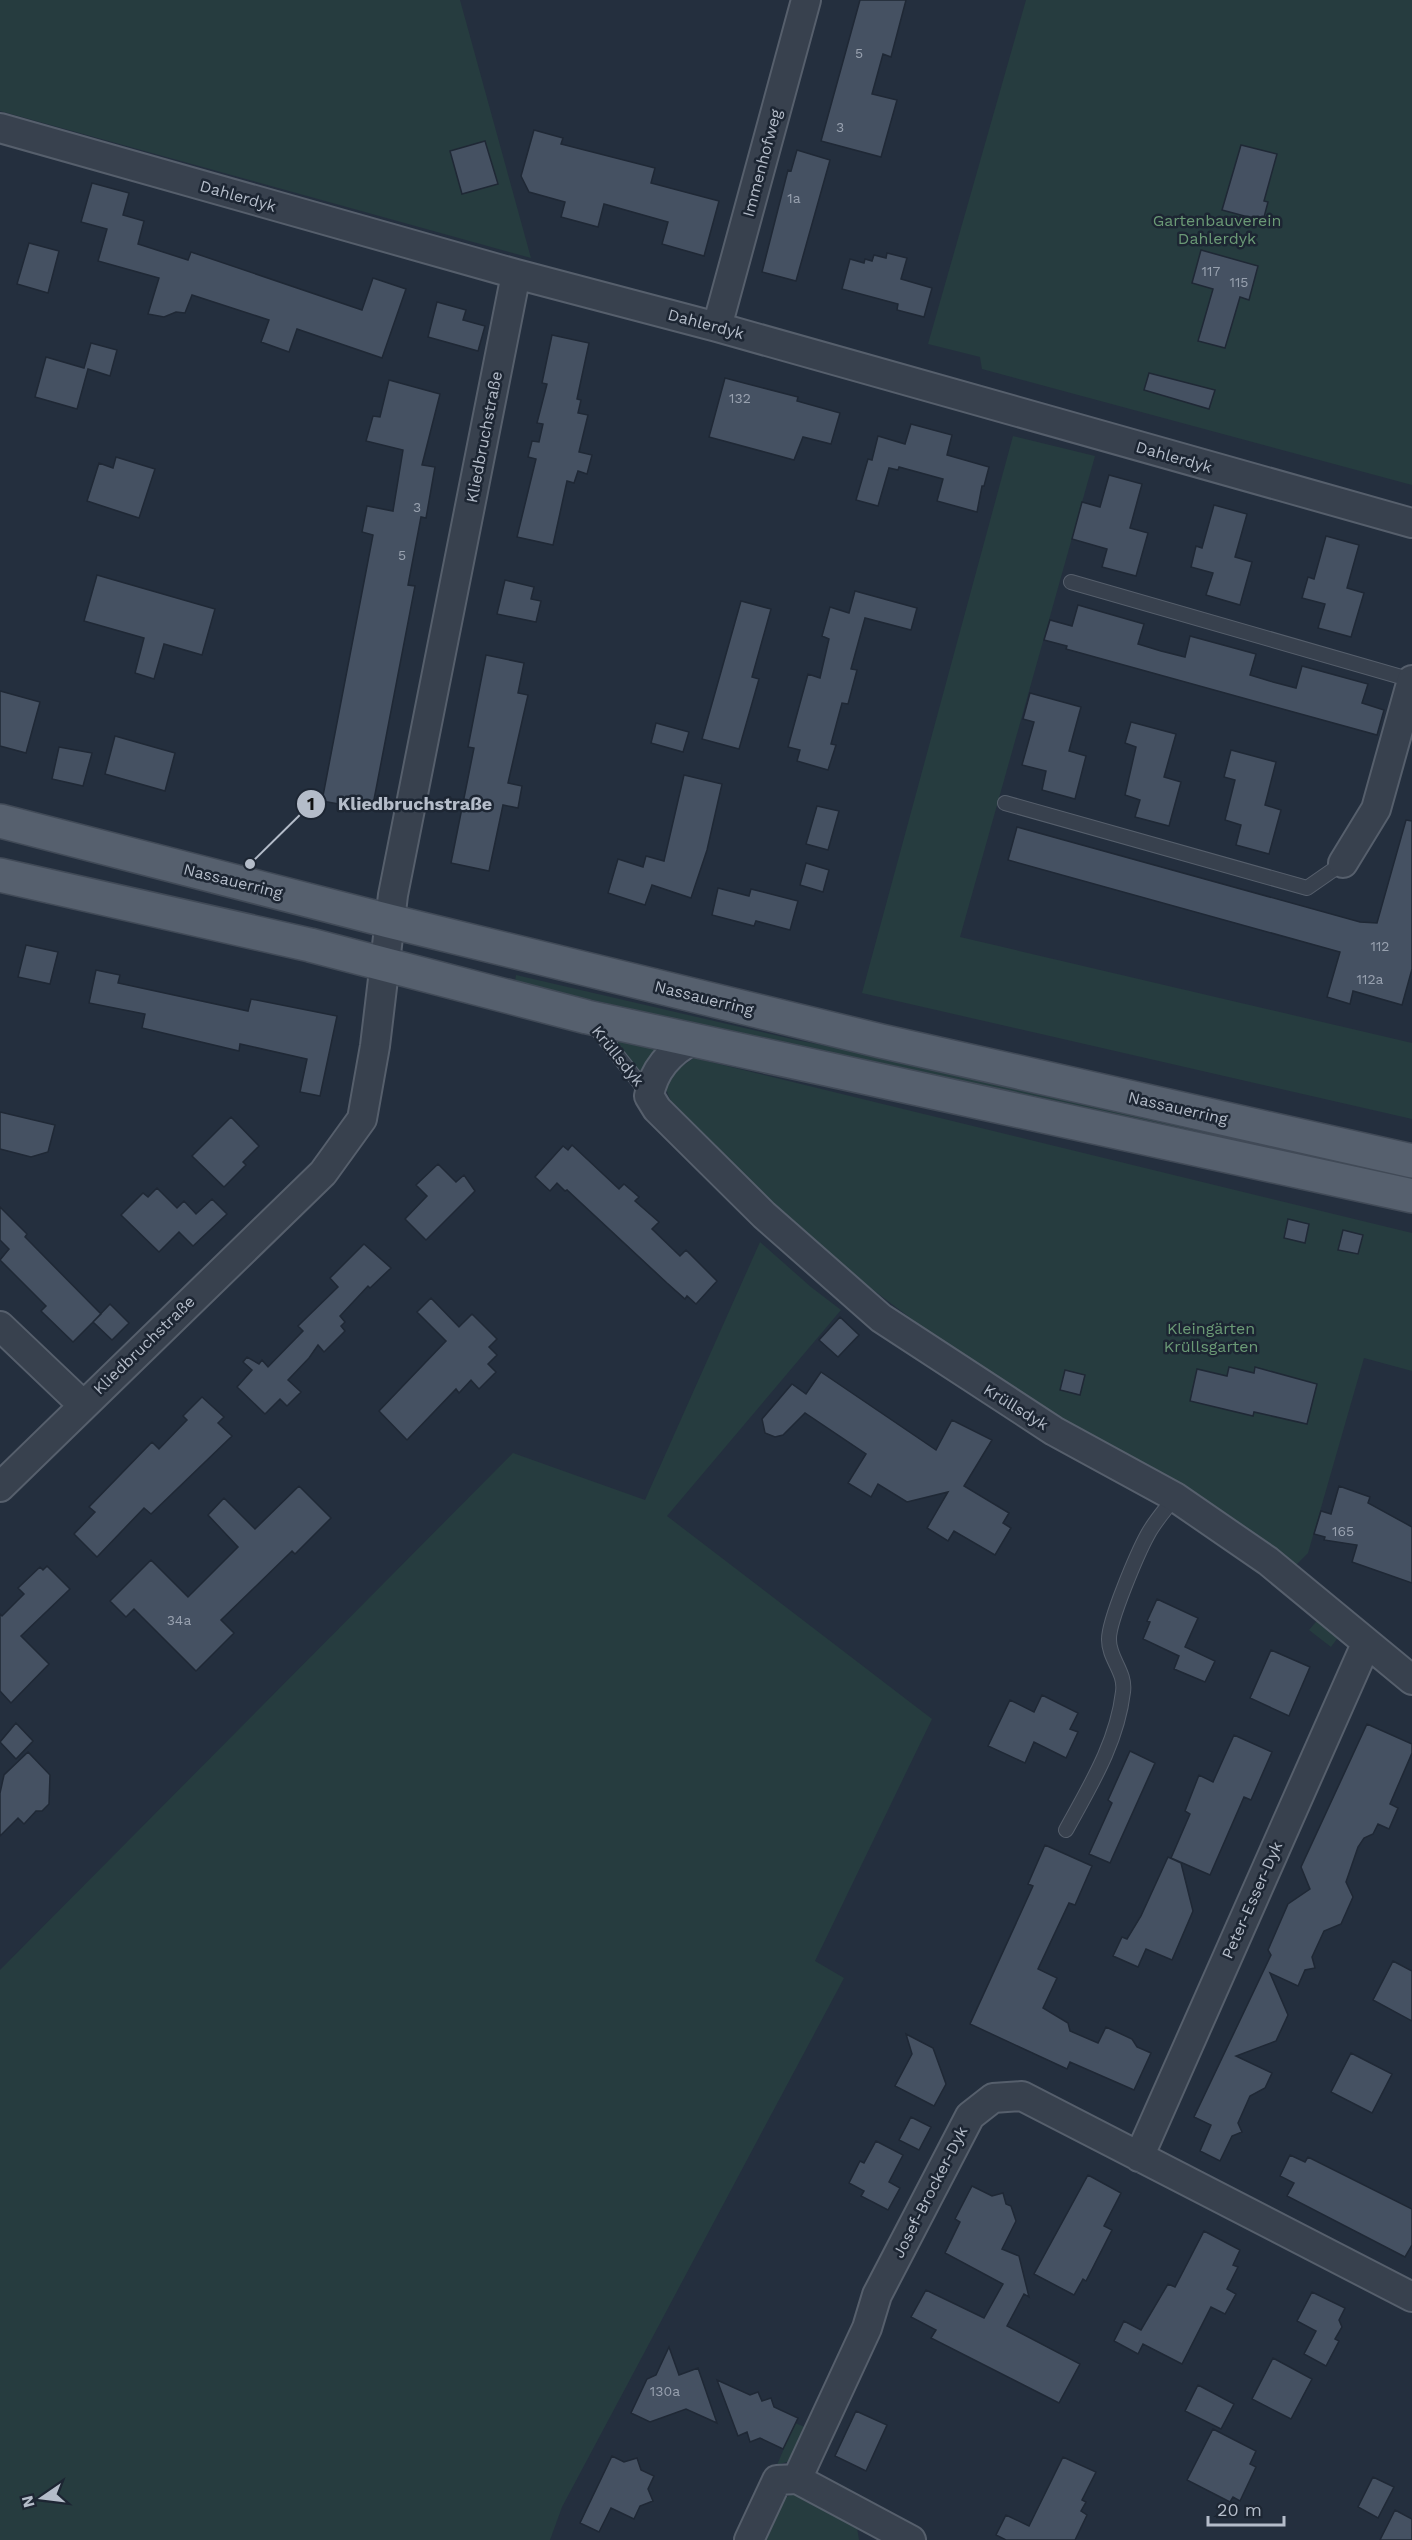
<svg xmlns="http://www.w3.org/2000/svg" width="1412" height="2540" viewBox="0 0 1412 2540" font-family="'Work Sans',sans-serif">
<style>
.green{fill:#263c3f}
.building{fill:#455162;stroke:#1f2835;stroke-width:1.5}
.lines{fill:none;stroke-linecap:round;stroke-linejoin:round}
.service-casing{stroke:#565f6c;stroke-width:16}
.minor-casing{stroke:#565f6c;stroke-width:32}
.primary-casing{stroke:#414a57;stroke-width:36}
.service{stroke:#38414e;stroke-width:14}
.minor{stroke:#38414e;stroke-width:28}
.primary{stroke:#56606e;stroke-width:33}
.labels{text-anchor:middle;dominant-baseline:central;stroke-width:5;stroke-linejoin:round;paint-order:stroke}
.number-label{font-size:14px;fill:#98a1af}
.street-label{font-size:16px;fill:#b4bcc9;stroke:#1d2633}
.park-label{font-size:16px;fill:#6b9a76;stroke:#1d2633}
.leader{fill:none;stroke:#b4bcc9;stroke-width:2}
.callout-dot{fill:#b4bcc9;stroke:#1d2633;stroke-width:2}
.mark-label{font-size:18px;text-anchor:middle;font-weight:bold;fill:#111}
.callout-label{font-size:18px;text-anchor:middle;font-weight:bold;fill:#b4bcc9;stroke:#1d2633;stroke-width:5;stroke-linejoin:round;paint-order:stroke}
</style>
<rect width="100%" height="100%" fill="#242f3e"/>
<path class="green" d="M 0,0 L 460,0 L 531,258 L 0,111 Z
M 1026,0 L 1412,0 L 1412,485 L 982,369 L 980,357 L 928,344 Z
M 1013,436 L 1095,456 L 960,937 L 1412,1043 L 1412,1119 L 862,993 Z
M 516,975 L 796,1040 L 1086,1096 L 1412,1169 L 1412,1190 L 515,982 Z
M 610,1037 L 660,1047 L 642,1077 Z
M 694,1058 L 1412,1233 L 1412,1371 L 1364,1358 L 1308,1553 L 1294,1567 L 975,1367 L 786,1224 L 676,1113 L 662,1080 Z
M 760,1242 L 811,1287 L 841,1310 L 667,1516 L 932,1719 L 815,1961 L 844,1978 L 562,2507 L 550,2540 L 0,2540 L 0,1970 L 513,1453 L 645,1500 Z
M 1321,1616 L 1342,1632 L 1331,1647 L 1309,1630 Z
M 795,2423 L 812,2430 L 796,2459 L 777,2465 Z
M 797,2492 L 856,2522 L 859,2540 L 761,2540 L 780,2500 Z"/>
<path class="building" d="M 860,0 L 906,0 L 891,57 L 883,54 L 872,94 L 897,100 L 881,157 L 821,141 Z
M 534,130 L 563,138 L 561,144 L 655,168 L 651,183 L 719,201 L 704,256 L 662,244 L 668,222 L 604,204 L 598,227 L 561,217 L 565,202 L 529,192 L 521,176 Z
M 485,141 L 498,184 L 462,194 L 450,151 Z
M 1241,145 L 1277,154 L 1264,201 L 1268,202 L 1263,221 L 1222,210 Z
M 797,150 L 830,160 L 796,281 L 762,272 L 788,170 L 791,171 Z
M 92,183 L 129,193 L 123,215 L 144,221 L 138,244 L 188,260 L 191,252 L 362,310 L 373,278 L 406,289 L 382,358 L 297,329 L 289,352 L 261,342 L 269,320 L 192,295 L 185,313 L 176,312 L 164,317 L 148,314 L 159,278 L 98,261 L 107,229 L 81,222 Z
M 29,243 L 59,251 L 48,293 L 17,284 Z
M 1201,250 L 1258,266 L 1249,300 L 1240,297 L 1225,348 L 1198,341 L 1213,289 L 1192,283 Z
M 887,253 L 907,258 L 901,279 L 932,288 L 924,317 L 897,310 L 898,304 L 842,289 L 850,259 L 864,263 L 865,259 L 872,261 L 874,255 L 886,258 Z
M 437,302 L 466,310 L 463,320 L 485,326 L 478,351 L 428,337 Z
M 552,335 L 589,343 L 577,399 L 581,400 L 578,413 L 588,415 L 579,452 L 592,455 L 587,474 L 578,471 L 574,483 L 567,481 L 553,545 L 517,537 L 536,459 L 528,457 L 532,441 L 539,442 L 543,424 L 537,423 L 547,384 L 542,383 Z
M 91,343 L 117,350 L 110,376 L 88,369 L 77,409 L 35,397 L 46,357 L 84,368 Z
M 1149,373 L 1215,390 L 1209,409 L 1144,390 Z
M 725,378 L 798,397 L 797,401 L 840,413 L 831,444 L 803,437 L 794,460 L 709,437 Z
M 389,380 L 440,394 L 422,465 L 435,467 L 426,518 L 421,517 L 408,585 L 415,586 L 372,810 L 322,801 L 373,535 L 362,532 L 367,506 L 393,511 L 403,450 L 366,441 L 373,416 L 380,417 Z
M 911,424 L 952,435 L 947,455 L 989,467 L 984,486 L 982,486 L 977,512 L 937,501 L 943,479 L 899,467 L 898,470 L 889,468 L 878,506 L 856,500 L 868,459 L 872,460 L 878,436 L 905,444 Z
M 116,457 L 155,469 L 139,518 L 87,501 L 99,463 L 113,468 Z
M 1109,475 L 1142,484 L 1130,528 L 1148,533 L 1136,576 L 1102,567 L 1107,549 L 1072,539 L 1082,502 L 1100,507 Z
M 1214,505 L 1247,514 L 1235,557 L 1252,562 L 1240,605 L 1206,595 L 1213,573 L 1191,567 L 1196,546 L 1202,548 Z
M 1326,536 L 1359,545 L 1347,588 L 1364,593 L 1351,637 L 1318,628 L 1325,604 L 1302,598 L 1308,577 L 1314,579 Z
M 97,575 L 215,609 L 202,655 L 164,644 L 154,679 L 135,673 L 144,638 L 84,621 Z
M 505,580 L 534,587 L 531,599 L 541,601 L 536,622 L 497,614 Z
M 855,591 L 917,608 L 911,630 L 865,618 L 851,669 L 857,670 L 848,704 L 842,703 L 831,744 L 836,745 L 828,770 L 797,761 L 800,750 L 788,747 L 808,674 L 820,678 L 829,639 L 822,636 L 830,607 L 849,613 Z
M 741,601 L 771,609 L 752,677 L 759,679 L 739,749 L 702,739 Z
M 1078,605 L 1144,624 L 1138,644 L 1161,651 L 1185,657 L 1190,636 L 1256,654 L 1250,675 L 1273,682 L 1296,688 L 1302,666 L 1368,684 L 1362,703 L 1384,710 L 1377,735 L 1066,649 L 1067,646 L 1044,640 L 1050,620 L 1072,626 Z
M 486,655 L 524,663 L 518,693 L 528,695 L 508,783 L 522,786 L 518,808 L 503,805 L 489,871 L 451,863 L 474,748 L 468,747 Z
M 0,691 L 40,702 L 26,753 L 0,746 Z
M 1030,693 L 1081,707 L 1069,751 L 1086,756 L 1075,799 L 1042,790 L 1046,771 L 1022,765 L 1034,722 L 1023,719 Z
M 1131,722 L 1176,734 L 1164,777 L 1181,782 L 1169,826 L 1135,817 L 1140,800 L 1125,795 L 1136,747 L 1125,743 Z
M 656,723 L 689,732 L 683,752 L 651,743 Z
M 115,736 L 175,753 L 165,791 L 105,774 Z
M 59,747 L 92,753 L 83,786 L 52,779 Z
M 1231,750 L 1276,762 L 1265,805 L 1281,810 L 1269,854 L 1236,845 L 1241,825 L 1225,820 L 1235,780 L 1224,777 Z
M 684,775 L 722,784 L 707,850 L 691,898 L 652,885 L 645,905 L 608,893 L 618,859 L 643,867 L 646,856 L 664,861 Z
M 817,806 L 839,811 L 828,850 L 806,844 Z
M 1406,820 L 1412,821 L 1412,969 L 1402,1005 L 1353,991 L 1350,1004 L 1327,997 L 1340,952 L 1008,860 L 1017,827 L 1360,922 L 1377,923 Z
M 806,863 L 829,870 L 823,892 L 800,885 Z
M 718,888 L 749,896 L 751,889 L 798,901 L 790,930 L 756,921 L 754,926 L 712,915 Z
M 26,945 L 58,952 L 50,984 L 18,977 Z
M 96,970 L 120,975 L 118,983 L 248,1011 L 251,999 L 337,1016 L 320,1096 L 300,1092 L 307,1059 L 240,1044 L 239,1051 L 142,1028 L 145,1014 L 89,1003 Z
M 0,1112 L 55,1125 L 48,1152 L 31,1157 L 0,1149 Z
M 231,1117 L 259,1146 L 243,1162 L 246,1165 L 224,1187 L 192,1156 Z
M 572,1145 L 619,1189 L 624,1184 L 639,1197 L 635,1201 L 659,1222 L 652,1229 L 680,1256 L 686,1250 L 717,1281 L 696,1304 L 687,1296 L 685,1299 L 667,1283 L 567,1190 L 565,1191 L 557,1183 L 550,1191 L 535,1177 L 563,1146 L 568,1150 Z
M 438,1164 L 456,1182 L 464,1175 L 475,1191 L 426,1240 L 405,1219 L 427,1196 L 416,1185 Z
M 157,1188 L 177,1208 L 184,1201 L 196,1214 L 212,1199 L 227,1214 L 193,1246 L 179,1232 L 159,1252 L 121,1215 L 143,1193 L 148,1197 Z
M 0,1207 L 27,1234 L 25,1237 L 101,1314 L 73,1342 L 41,1311 L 46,1306 L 0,1260 L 9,1249 L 0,1240 Z
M 1288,1219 L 1309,1224 L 1305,1243 L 1284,1238 Z
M 1343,1230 L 1363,1235 L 1358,1254 L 1338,1250 Z
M 364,1244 L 391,1268 L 370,1288 L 368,1286 L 340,1316 L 345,1322 L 341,1326 L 345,1331 L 324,1352 L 318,1345 L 309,1358 L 288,1380 L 301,1392 L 287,1406 L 280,1399 L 265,1414 L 237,1387 L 252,1370 L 243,1362 L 247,1357 L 259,1364 L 262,1360 L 268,1367 L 303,1331 L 298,1326 L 338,1287 L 330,1278 Z
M 431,1298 L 459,1327 L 472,1314 L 497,1339 L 489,1347 L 497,1355 L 488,1364 L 496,1372 L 479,1389 L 471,1380 L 459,1393 L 456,1389 L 407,1440 L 379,1411 L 446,1341 L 417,1312 Z
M 110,1304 L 129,1323 L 112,1340 L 93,1322 Z
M 840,1317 L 859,1335 L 838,1357 L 819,1340 Z
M 1229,1367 L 1254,1373 L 1255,1367 L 1317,1384 L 1307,1424 L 1254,1412 L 1253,1416 L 1190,1401 L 1197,1369 L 1227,1376 Z
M 1065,1370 L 1085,1375 L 1080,1395 L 1060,1390 Z
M 821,1372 L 936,1450 L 952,1420 L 992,1440 L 964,1486 L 1009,1513 L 1003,1523 L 1011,1528 L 995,1555 L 954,1531 L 948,1541 L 927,1528 L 948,1492 L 907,1502 L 878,1484 L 871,1497 L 848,1483 L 866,1454 L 805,1413 L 783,1435 L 775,1437 L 765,1433 L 762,1419 L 792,1384 L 806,1394 Z
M 202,1397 L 224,1417 L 218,1423 L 232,1436 L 151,1514 L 144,1508 L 97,1557 L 74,1534 L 95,1512 L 89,1507 L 152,1442 L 159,1449 L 187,1420 L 183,1416 Z
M 299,1486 L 331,1518 L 295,1554 L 292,1551 L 221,1620 L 234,1633 L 196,1671 L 134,1609 L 126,1617 L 110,1601 L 151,1560 L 188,1597 L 238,1547 L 208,1515 L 224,1498 L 255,1529 Z
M 1339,1486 L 1370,1497 L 1368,1503 L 1412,1527 L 1412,1583 L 1352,1562 L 1357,1545 L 1324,1540 L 1325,1537 L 1314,1534 L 1321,1511 L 1331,1514 Z
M 47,1566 L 70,1589 L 21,1636 L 49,1664 L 11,1703 L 0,1691 L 0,1614 L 2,1616 L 24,1594 L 18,1588 L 40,1567 L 43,1570 Z
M 1157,1599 L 1198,1618 L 1185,1647 L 1215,1661 L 1205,1682 L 1174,1669 L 1179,1656 L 1143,1639 L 1150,1622 L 1147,1621 Z
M 1271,1650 L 1310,1667 L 1289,1716 L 1250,1698 Z
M 1042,1695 L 1078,1713 L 1070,1729 L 1078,1732 L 1066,1758 L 1034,1742 L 1025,1763 L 988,1746 L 1010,1700 L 1034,1712 Z
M 16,1723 L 33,1741 L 16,1759 L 0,1742 Z
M 1367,1724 L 1412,1744 L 1412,1753 L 1390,1804 L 1398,1808 L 1389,1829 L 1378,1824 L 1373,1834 L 1364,1838 L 1358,1847 L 1346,1882 L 1353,1897 L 1341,1924 L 1324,1931 L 1312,1957 L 1315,1968 L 1305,1970 L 1298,1986 L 1270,1973 L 1288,2015 L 1276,2041 L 1236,2056 L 1272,2073 L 1265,2088 L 1250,2096 L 1238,2123 L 1242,2132 L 1232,2136 L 1220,2161 L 1200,2151 L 1211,2125 L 1194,2117 L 1271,1955 L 1268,1950 L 1288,1904 L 1310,1889 L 1301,1867 Z
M 1234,1735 L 1272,1752 L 1251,1800 L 1244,1797 L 1210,1875 L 1171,1858 L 1190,1814 L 1185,1811 L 1199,1775 L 1213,1782 Z
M 1130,1751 L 1155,1763 L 1110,1863 L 1089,1854 L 1112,1803 L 1108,1800 Z
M 28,1752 L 50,1775 L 49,1804 L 42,1811 L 36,1811 L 24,1824 L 18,1818 L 0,1836 L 0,1793 L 4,1775 Z
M 1045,1845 L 1092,1866 L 1075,1905 L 1069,1903 L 1038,1969 L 1057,1978 L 1043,2008 L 1068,2023 L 1070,2031 L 1098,2043 L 1106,2027 L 1132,2039 L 1137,2047 L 1151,2053 L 1134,2090 L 1070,2062 L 1067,2069 L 970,2024 L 1033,1886 L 1028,1884 Z
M 1168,1857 L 1181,1863 L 1193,1911 L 1172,1960 L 1146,1949 L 1138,1967 L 1113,1956 L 1122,1937 L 1127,1939 L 1141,1916 Z
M 1393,1961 L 1412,1971 L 1412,2021 L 1373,2000 Z
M 906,2034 L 933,2048 L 946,2084 L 934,2106 L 895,2086 L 912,2054 Z
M 1351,2053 L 1392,2074 L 1372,2113 L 1331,2092 Z
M 911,2117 L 931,2127 L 919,2150 L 899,2140 Z
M 876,2141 L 903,2155 L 889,2182 L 900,2188 L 888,2210 L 861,2196 L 864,2191 L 849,2183 L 860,2161 L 864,2163 Z
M 1290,2155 L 1305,2162 L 1308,2157 L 1412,2209 L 1412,2245 L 1405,2257 L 1287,2196 L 1294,2183 L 1280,2176 Z
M 1088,2175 L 1121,2193 L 1104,2226 L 1112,2230 L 1086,2281 L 1083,2279 L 1074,2295 L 1034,2274 Z
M 972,2186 L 992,2196 L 1003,2193 L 1006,2204 L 1011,2206 L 1016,2221 L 1002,2249 L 1019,2256 L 1029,2297 L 1024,2294 L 1007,2326 L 1080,2364 L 1059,2403 L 931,2338 L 936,2330 L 911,2317 L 926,2290 L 984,2318 L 1003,2284 L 945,2253 L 960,2222 L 955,2219 Z
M 1204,2231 L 1240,2250 L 1233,2265 L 1238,2267 L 1227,2289 L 1236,2294 L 1225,2314 L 1211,2307 L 1182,2364 L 1143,2344 L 1138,2354 L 1114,2341 L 1124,2321 L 1141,2330 L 1168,2284 L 1175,2287 Z
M 1312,2292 L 1345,2308 L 1339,2320 L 1342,2327 L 1335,2339 L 1339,2341 L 1326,2366 L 1304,2354 L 1316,2331 L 1297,2321 Z
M 669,2347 L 679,2375 L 698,2368 L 717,2423 L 686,2409 L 650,2422 L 631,2413 L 647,2379 L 656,2375 Z
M 1273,2358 L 1312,2379 L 1291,2419 L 1252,2399 Z
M 717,2380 L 750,2395 L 758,2392 L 762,2401 L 771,2398 L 774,2407 L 798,2418 L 783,2449 L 760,2438 L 750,2442 L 747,2432 L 738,2436 Z
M 1198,2385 L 1234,2404 L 1221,2429 L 1185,2411 Z
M 856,2411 L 887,2425 L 866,2471 L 835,2456 Z
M 1213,2429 L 1256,2451 L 1250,2464 L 1256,2467 L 1240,2501 L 1233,2497 L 1230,2502 L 1187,2480 Z
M 612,2456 L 624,2462 L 637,2458 L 641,2470 L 654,2476 L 648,2489 L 653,2501 L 640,2506 L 634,2519 L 611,2508 L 599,2532 L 580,2523 Z
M 1063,2457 L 1096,2472 L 1082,2500 L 1086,2502 L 1081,2511 L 1087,2515 L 1075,2540 L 1006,2540 L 996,2535 L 1006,2515 L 1029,2526 Z
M 1373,2477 L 1394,2487 L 1378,2518 L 1358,2507 Z
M 1395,2510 L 1412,2519 L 1412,2540 L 1380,2540 Z"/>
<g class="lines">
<g class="service-casing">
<path id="service" d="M 1071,582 L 1412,680
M 1005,803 L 1307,888 L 1343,863
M 592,1023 L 649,1095
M 1066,1830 C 1090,1786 1117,1743 1123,1692 C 1126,1672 1109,1659 1109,1640 C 1108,1622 1138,1552 1148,1534 C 1155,1521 1166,1509 1175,1497"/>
</g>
<g class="minor-casing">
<path id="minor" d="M 0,128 L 516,274 L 717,327 L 1412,523
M 717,327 L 806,0
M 1343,863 L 1376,809 L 1412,680
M 693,1040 C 670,1051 653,1071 649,1096 L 657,1109 L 764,1215 L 881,1318 L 1054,1431 L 1175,1497 L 1268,1561 L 1412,1680
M 0,1326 L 83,1405
M 0,1487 L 323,1173 L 362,1119 L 375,1046 L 393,895 L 516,274
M 1139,2157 L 1366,1644
M 797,2479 L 911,2540
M 749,2540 L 777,2480 L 797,2479 L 867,2328 L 877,2295 L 970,2116 L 993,2098 L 1022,2096 L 1412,2297"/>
</g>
<g class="primary-casing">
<path id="primary" d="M 0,821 L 389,921 L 881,1041 L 1412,1161
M 0,875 L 310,945 L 587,1017 L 1412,1196"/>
</g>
<use href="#service" class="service"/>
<use href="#minor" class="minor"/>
<use href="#primary" class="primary"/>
</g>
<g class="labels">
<g class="number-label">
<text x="859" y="53">5</text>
<text x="840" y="127">3</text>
<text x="794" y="198">1a</text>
<text x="1211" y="271">117</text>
<text x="1239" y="282">115</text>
<text x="740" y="398">132</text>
<text x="417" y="507">3</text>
<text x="402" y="555">5</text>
<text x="1380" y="946">112</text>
<text x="1370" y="979">112a</text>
<text x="1343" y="1531">165</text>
<text x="179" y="1620">34a</text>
<text x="665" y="2391">130a</text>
</g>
<g class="street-label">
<text transform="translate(762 163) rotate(-75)">Immenhofweg</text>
<text transform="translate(238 196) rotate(16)">Dahlerdyk</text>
<text transform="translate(706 324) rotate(15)">Dahlerdyk</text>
<text transform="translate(484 437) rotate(-79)">Kliedbruchstraße</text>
<text transform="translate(1174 457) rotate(16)">Dahlerdyk</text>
<text transform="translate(233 881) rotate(14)">Nassauerring</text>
<text transform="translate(704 998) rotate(14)">Nassauerring</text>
<text transform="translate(618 1056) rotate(51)">Krüllsdyk</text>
<text transform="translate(1178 1108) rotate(13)">Nassauerring</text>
<text transform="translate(144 1345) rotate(-44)">Kliedbruchstraße</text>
<text transform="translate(1016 1407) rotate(32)">Krüllsdyk</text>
<text transform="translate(1252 1900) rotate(-66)">Peter-Esser-Dyk</text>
<text transform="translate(930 2192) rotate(-63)">Josef-Brocker-Dyk</text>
</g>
<g class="park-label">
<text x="1217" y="220">Gartenbauverein<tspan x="1217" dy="18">Dahlerdyk</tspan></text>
<text x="1211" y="1328">Kleingärten<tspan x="1211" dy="18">Krüllsgarten</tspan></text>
</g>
</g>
<path class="leader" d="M250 864L311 804"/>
<g class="callout-dot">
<circle cx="250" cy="864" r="6"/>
<circle cx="311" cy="804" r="15"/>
</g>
<g class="mark-label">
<text x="311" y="810">1</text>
</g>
<g class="callout-label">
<text x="415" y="810">Kliedbruchstraße</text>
</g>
<g transform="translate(42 2498) rotate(256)" stroke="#1d2633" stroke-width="4.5" paint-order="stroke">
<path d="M0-4.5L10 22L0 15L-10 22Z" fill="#b4bcc9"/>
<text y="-9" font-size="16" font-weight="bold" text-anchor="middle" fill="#b4bcc9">N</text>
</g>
<path d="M1208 2516v9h76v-9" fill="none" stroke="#b4bcc9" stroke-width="3"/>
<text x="1217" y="2516" font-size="18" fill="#b4bcc9" stroke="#1d2633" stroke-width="4.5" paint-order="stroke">20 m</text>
</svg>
